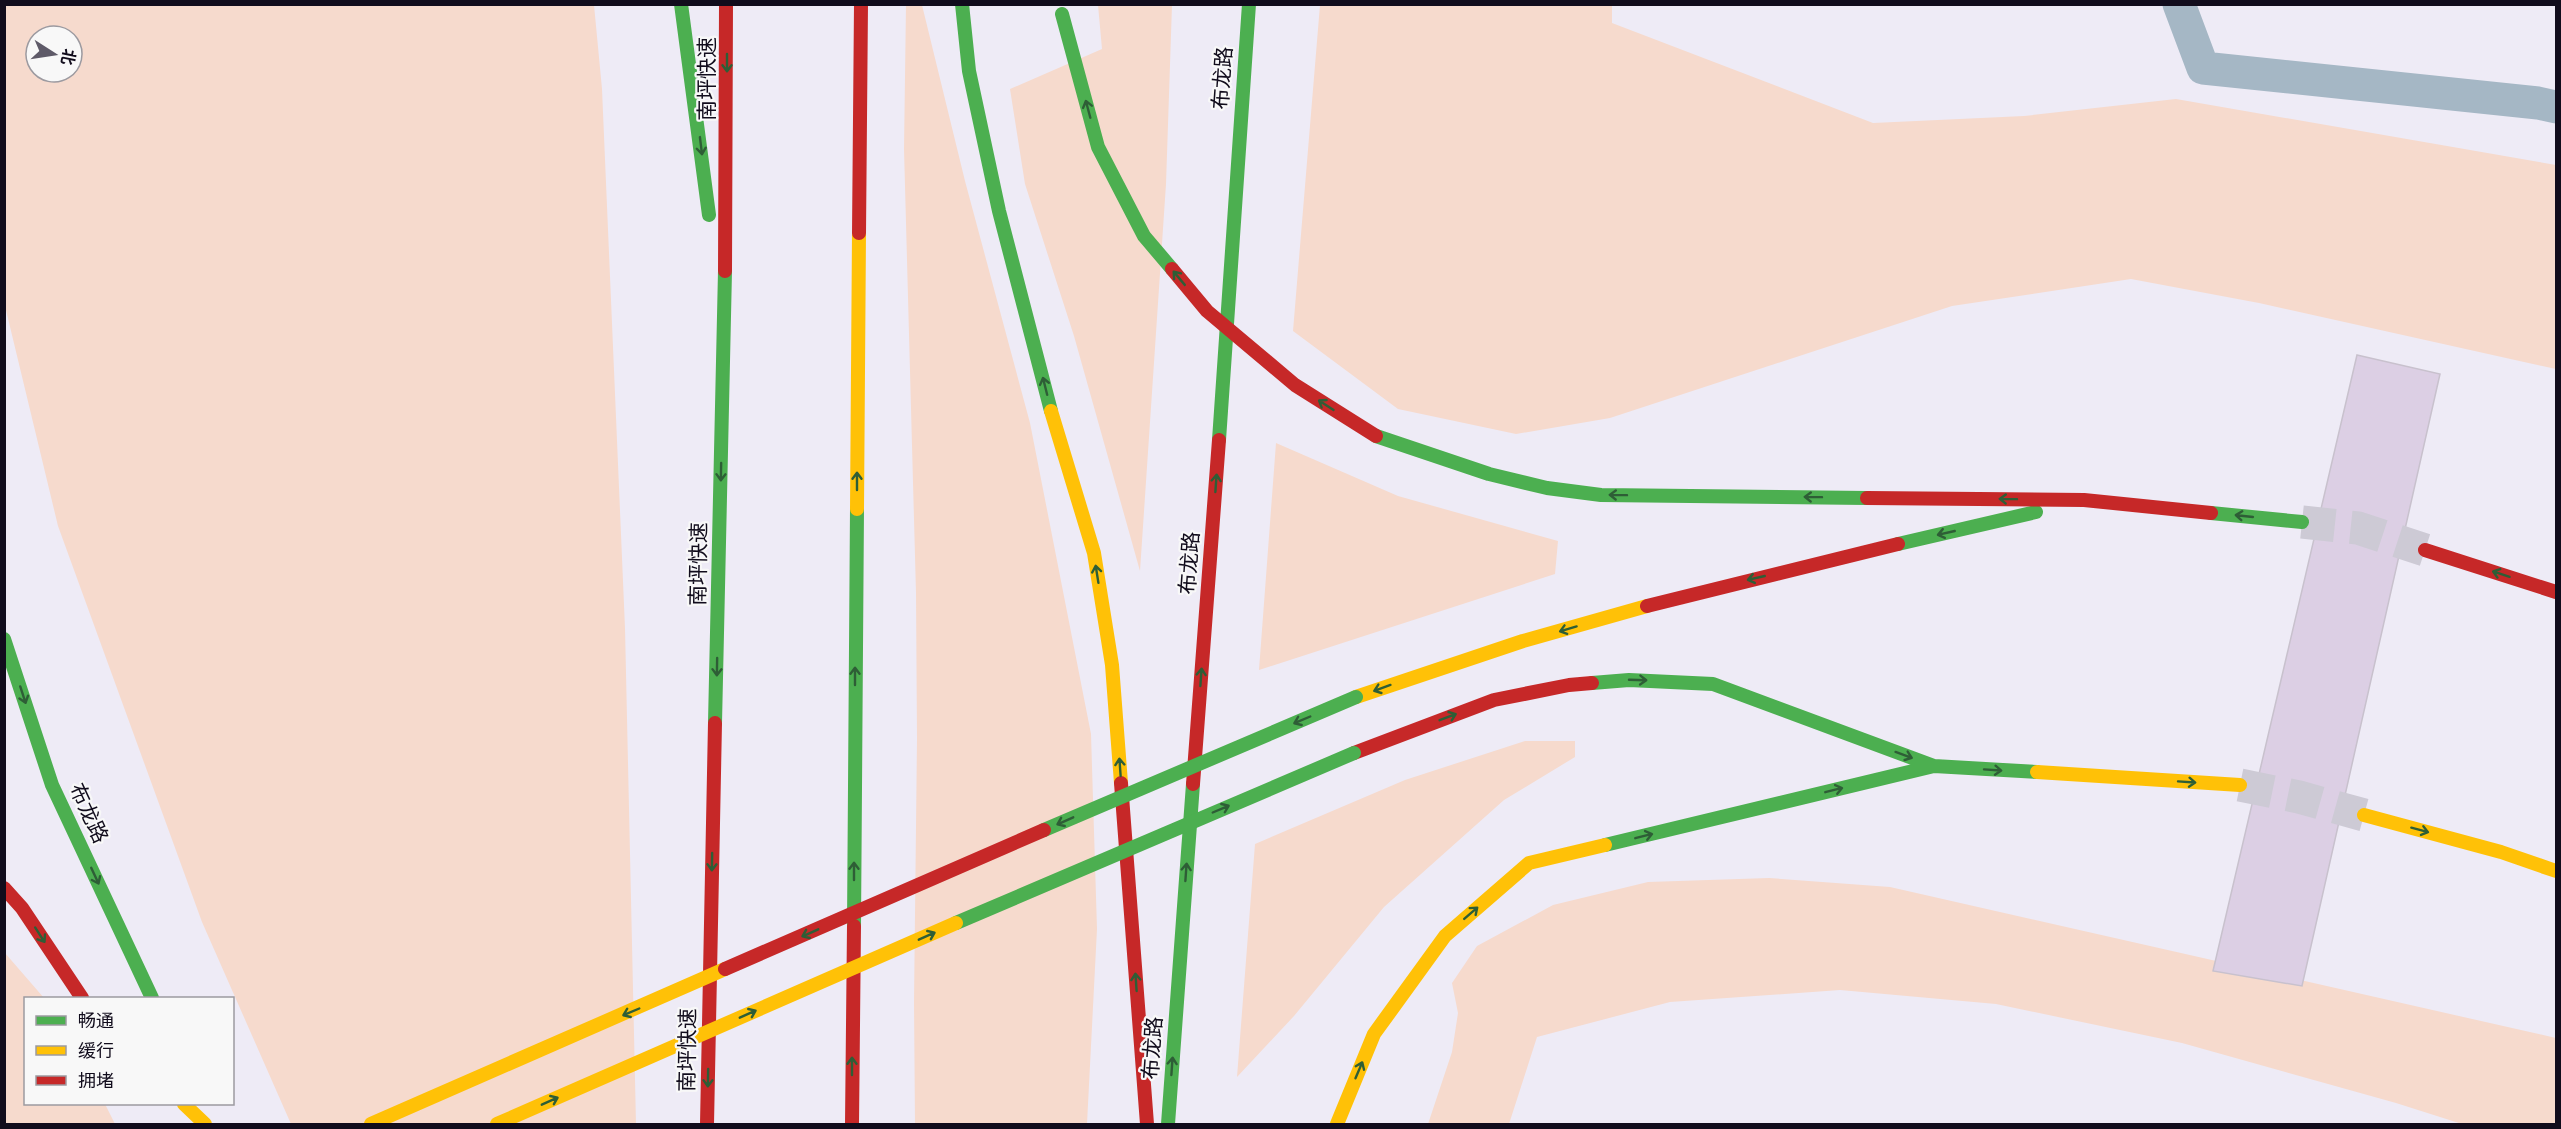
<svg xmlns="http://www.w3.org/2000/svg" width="2561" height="1129" viewBox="0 0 2561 1129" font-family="'Space Grotesk','Noto Sans SC',sans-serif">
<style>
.green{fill:#f6dacd;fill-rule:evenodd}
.building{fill:#dccfe4;stroke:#c8c1cd;stroke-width:1.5}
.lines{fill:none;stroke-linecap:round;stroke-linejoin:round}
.highway-tunnel{stroke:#cdcad5;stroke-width:33;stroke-dasharray:33 16;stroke-linecap:butt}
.street{stroke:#a5b7c5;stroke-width:33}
.fast{stroke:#4caf50;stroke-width:14}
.slow{stroke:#ffc107;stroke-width:14}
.jam{stroke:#c62828;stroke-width:14}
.fast-bridge{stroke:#4caf50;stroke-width:14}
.slow-bridge{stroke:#ffc107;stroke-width:14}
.jam-bridge{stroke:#c62828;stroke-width:14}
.oneway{stroke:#2e5e36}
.labels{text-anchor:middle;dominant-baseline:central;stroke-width:4.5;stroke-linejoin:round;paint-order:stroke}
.street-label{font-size:21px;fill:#110c1c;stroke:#f8f8f8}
</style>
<rect width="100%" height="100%" fill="#eeebf6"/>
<path class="green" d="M 4,5 L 594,5 L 602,89 L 625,628 L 636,1124 L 291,1124 L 202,922 L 58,526 L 5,306 ZM 36,36 L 72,36 L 72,72 L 36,72 Z
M 906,5 L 922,5 L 965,181 L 1030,423 L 1091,734 L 1097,929 L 1087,1124 L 915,1124 L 914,1003 L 917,739 L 916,593 L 904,149 Z
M 1098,5 L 1172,5 L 1166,184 L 1140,571 L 1074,336 L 1025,184 L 1010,89 L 1102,49 Z
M 1320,5 L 1612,5 L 1612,23 L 1873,123 L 2024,116 L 2176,99 L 2556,165 L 2556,369 L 2259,303 L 2131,279 L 1952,306 L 1610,418 L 1516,434 L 1398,409 L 1293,331 Z
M 1276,443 L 1398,496 L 1558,541 L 1555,574 L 1259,670 Z
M 1525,741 L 1575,741 L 1575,757 L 1504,800 L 1384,907 L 1294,1016 L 1237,1077 L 1255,844 L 1405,780 Z
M 1769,878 L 1890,887 L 2556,1038 L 2556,1124 L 2462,1124 L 2396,1103 L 2182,1043 L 1996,1004 L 1840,990 L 1670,1002 L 1537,1037 L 1509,1124 L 1428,1124 L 1452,1052 L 1458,1013 L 1452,983 L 1477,946 L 1553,905 L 1648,882 Z
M 5,953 L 44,998 L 26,998 L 26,1104 L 105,1104 L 115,1124 L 5,1124 Z"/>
<path class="building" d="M 2357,355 L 2440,374 L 2302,986 L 2213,971 Z"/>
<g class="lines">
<path class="highway-tunnel" d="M 2302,522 L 2358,528 L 2425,550
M 2240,785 L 2299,797 L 2364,815"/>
<path class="street" d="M 2179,4 L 2203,68 L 2538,103 L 2556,107"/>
<path class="fast" d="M 681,4 L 709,215
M 962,4 L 969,71 L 999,211 L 1051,411
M 1376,436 L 1489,474 L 1547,488 L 1601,495 L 1867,498
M 1219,440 L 1249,4
M 2211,513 L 2302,522
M 1898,544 L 2036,512
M 4,639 L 52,785 L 152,998
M 1592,683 L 1629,680 L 1713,684 L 1934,766 L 2037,772
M 715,723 L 725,271
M 1605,845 L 1934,766
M 854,926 L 857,509
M 1168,1124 L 1193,784"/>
<path class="slow" d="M 1051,411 L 1094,553 L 1112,665 L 1121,783
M 857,509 L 859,233
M 1356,697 L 1523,641 L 1647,606
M 2037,772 L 2240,785
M 2364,815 L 2501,852 L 2556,871
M 184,1104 L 205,1124
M 1337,1124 L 1374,1034 L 1445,936 L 1529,863 L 1605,845"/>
<path class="jam" d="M 859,233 L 861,4
M 725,271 L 726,4
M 1867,498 L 2084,500 L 2211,513
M 2425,550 L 2556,592
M 1647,606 L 1898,544
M 1354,753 L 1494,700 L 1569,685 L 1592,683
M 1121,783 L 1147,1124
M 1193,784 L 1219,440
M 4,888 L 22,908 L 82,998
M 707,1124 L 715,723
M 852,1124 L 854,926"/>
<path class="fast-bridge" d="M 1062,14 L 1098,147 L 1144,236 L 1172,269
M 1044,830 L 1356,697
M 956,923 L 1354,753"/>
<path class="slow-bridge" d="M 371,1124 L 725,969
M 497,1124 L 956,923"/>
<path class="jam-bridge" d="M 1172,269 L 1207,311 L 1295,385 L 1376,436
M 725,969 L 1044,830"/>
</g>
<defs><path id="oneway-shaft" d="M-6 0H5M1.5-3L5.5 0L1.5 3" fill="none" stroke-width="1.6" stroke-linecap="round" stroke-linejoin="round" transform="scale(1.5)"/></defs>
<g class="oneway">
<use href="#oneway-shaft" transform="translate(727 63) rotate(90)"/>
<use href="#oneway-shaft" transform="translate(1088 109) rotate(-105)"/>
<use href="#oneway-shaft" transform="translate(701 146) rotate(83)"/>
<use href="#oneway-shaft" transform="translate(1179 278) rotate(-130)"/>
<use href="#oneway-shaft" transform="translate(1045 386) rotate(-104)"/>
<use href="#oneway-shaft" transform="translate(1326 405) rotate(-147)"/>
<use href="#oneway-shaft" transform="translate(721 472) rotate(91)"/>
<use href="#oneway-shaft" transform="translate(857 481) rotate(-90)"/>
<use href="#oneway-shaft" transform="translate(1216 483) rotate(-86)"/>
<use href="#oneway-shaft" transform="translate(1618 495) rotate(-179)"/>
<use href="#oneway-shaft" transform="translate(1813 497) rotate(-179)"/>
<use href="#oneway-shaft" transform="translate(2008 499) rotate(-179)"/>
<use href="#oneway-shaft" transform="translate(2244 516) rotate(-174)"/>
<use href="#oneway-shaft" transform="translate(1946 533) rotate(167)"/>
<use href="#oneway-shaft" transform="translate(1097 574) rotate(-99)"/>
<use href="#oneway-shaft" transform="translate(2501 574) rotate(-162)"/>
<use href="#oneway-shaft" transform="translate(1756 578) rotate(167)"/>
<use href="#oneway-shaft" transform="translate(1568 629) rotate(163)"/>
<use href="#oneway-shaft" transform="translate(717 667) rotate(91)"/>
<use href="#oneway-shaft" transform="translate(855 676) rotate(-90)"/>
<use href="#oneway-shaft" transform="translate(1201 677) rotate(-86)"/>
<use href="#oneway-shaft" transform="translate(1638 680) rotate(2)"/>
<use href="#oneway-shaft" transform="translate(1382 688) rotate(160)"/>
<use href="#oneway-shaft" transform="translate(23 695) rotate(72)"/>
<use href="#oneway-shaft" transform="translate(1448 717) rotate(-21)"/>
<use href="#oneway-shaft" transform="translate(1302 720) rotate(157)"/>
<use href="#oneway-shaft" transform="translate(1904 755) rotate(20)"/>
<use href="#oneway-shaft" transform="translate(1120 767) rotate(-94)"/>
<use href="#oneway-shaft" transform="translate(1993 770) rotate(4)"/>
<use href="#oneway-shaft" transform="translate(2187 782) rotate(4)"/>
<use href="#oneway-shaft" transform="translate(1834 790) rotate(-14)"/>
<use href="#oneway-shaft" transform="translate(1221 809) rotate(-23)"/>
<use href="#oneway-shaft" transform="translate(1065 821) rotate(156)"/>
<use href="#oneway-shaft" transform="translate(2420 830) rotate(15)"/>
<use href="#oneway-shaft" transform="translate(1644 836) rotate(-14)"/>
<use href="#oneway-shaft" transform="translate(712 862) rotate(91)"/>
<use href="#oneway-shaft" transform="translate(854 871) rotate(-90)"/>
<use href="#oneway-shaft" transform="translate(1186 872) rotate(-86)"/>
<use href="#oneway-shaft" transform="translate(95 876) rotate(65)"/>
<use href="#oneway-shaft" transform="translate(1471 913) rotate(-41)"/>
<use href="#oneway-shaft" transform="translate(810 933) rotate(156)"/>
<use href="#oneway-shaft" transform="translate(40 935) rotate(57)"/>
<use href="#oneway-shaft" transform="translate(927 936) rotate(-24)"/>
<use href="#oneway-shaft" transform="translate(1136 982) rotate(-94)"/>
<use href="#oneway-shaft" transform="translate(631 1012) rotate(157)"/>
<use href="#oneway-shaft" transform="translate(748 1014) rotate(-24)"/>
<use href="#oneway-shaft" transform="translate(852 1066) rotate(-90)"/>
<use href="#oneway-shaft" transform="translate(1172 1066) rotate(-86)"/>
<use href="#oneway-shaft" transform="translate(1359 1070) rotate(-67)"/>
<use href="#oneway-shaft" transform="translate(708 1078) rotate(91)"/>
<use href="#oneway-shaft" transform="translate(550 1101) rotate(-24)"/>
</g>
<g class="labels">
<g class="street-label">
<text transform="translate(1222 78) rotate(-86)">布龙路</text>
<text transform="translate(706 79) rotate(-90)">南坪快速</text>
<text transform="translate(1189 563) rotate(-86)">布龙路</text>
<text transform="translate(698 564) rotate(-89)">南坪快速</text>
<text transform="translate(89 813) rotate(65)">布龙路</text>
<text transform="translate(1152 1048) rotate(-86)">布龙路</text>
<text transform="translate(687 1050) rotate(-89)">南坪快速</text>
</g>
</g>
<rect width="2561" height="1129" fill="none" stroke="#110c1c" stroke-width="12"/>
<rect x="24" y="997" width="210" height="108" fill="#f8f8f8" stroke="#9c9aa0" stroke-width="1.5"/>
<rect x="36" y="1016" width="30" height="9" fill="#4caf50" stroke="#9c9aa0" stroke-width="1.5"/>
<text x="78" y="1027" font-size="18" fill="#110c1c">畅通</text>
<rect x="36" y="1046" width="30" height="9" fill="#ffc107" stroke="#9c9aa0" stroke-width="1.5"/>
<text x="78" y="1057" font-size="18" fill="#110c1c">缓行</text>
<rect x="36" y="1076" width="30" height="9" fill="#c62828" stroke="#9c9aa0" stroke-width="1.5"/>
<text x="78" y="1087" font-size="18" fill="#110c1c">拥堵</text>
<g transform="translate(54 54) rotate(102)"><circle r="28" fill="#f8f8f8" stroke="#9c9aa0" stroke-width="1.5"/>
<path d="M0-4.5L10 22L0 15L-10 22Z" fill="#5e5a68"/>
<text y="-9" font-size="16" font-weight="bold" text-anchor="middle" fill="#110c1c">北</text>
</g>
</svg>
